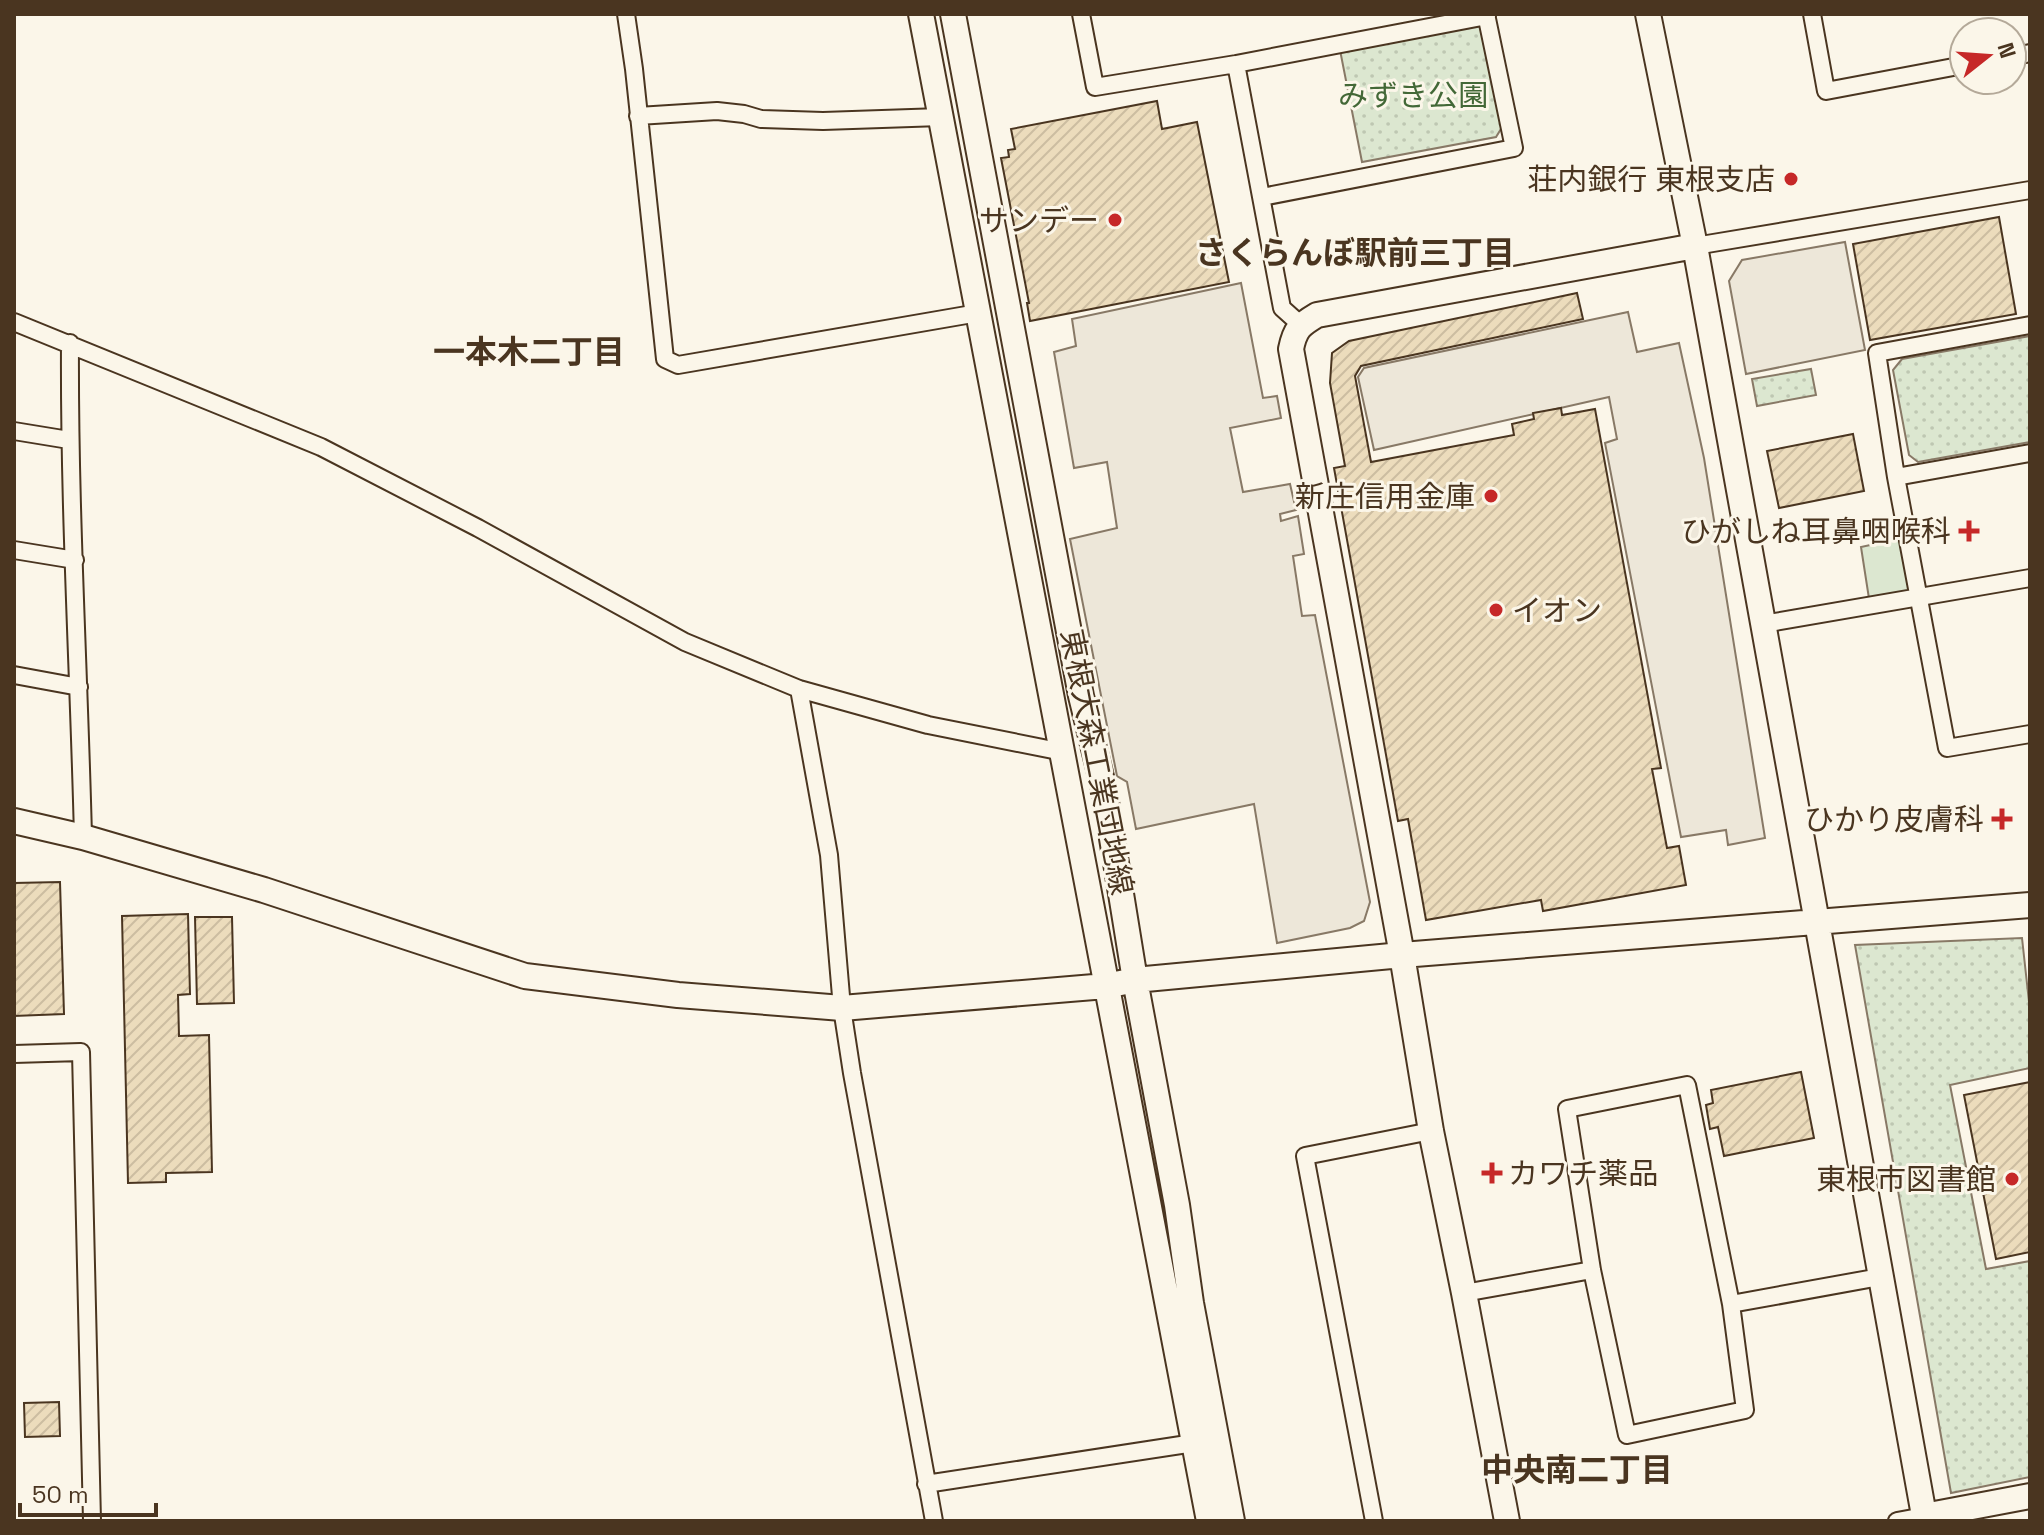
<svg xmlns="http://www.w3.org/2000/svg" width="2044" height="1535" viewBox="0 0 2044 1535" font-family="'Space Grotesk','Noto Sans JP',sans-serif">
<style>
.grass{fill:#dce7d0;stroke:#887966;stroke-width:2}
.park{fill:url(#park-dots);stroke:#887966;stroke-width:2}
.parking{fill:#ede7d9;stroke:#887966;stroke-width:2}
.building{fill:url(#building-hatch);stroke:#4a3520;stroke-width:2}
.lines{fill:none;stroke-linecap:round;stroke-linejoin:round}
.street-casing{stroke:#4a3520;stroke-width:20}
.secondary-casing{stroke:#4a3520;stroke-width:28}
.street{stroke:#fbf6e9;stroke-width:16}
.secondary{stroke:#fbf6e9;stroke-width:24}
.poi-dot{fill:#c62828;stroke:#fbf6e9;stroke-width:3}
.labels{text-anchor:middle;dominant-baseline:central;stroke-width:6;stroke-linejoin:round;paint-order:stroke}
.park-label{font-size:30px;fill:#436837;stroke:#fbf6e9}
.poi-label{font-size:30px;fill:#4a3520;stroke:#fbf6e9;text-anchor:end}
.street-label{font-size:30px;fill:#4a3520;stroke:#fbf6e9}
.neighbourhood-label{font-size:32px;font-weight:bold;fill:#4a3520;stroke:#fbf6e9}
</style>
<defs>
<pattern id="park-dots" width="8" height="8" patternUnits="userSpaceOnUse" patternTransform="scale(2)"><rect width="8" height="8" fill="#dce7d0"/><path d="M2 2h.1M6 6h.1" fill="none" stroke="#bec7b2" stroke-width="1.8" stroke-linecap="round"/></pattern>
<pattern id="building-hatch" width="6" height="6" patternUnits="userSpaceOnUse" patternTransform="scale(2)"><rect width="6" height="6" fill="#ecdcbc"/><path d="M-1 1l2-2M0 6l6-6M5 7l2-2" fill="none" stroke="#ccbda1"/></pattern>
</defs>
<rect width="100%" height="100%" fill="#fbf6e9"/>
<path class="grass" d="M 1907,537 L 1919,597 L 1870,605 L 1861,547 Z"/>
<path class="park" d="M 1478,24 L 1485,33 L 1504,124 L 1496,137 L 1362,162 L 1340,50 Z
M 2030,336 L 2030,442 L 1918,462 L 1909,455 L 1893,370 L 1902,359 Z
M 1811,369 L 1816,395 L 1757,406 L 1752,379 Z
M 2022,938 L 2030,1011 L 2030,1068 L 1950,1085 L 1986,1269 L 2030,1261 L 2030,1477 L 1951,1493 L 1855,945 Z"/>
<path class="parking" d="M 1845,242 L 1865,350 L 1746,374 L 1729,281 L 1742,260 Z
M 1241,283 L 1263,398 L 1277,396 L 1281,418 L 1230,428 L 1243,492 L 1290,484 L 1296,510 L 1280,514 L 1281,521 L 1298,516 L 1304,554 L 1293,556 L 1302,616 L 1315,615 L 1370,902 L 1364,921 L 1350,928 L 1277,943 L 1254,804 L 1136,829 L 1127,782 L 1117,776 L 1070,539 L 1117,528 L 1107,462 L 1074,468 L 1054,352 L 1076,346 L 1072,319 Z
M 1628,312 L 1637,352 L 1679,343 L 1704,458 L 1765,838 L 1728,845 L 1726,830 L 1681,837 L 1605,443 L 1617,439 L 1609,397 L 1374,450 L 1358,377 L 1364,368 Z"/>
<path class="building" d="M 1157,101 L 1162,129 L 1197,122 L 1229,282 L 1030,321 L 1027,303 L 1029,303 L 1001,158 L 1009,157 L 1008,150 L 1015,149 L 1011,129 Z
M 1999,217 L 2016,314 L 1870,340 L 1853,244 Z
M 1577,293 L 1583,319 L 1361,366 L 1355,376 L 1371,462 L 1514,435 L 1512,424 L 1534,419 L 1533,413 L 1561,408 L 1562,415 L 1595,409 L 1661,768 L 1652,769 L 1667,848 L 1679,846 L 1686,885 L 1543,911 L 1541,900 L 1426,920 L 1408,819 L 1398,821 L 1334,468 L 1345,466 L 1330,383 L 1332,353 L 1349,341 Z
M 1853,434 L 1864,491 L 1779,508 L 1767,451 Z
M 60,882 L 64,1014 L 14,1016 L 14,883 Z
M 188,914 L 190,994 L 178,995 L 179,1036 L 209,1035 L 212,1172 L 166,1173 L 166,1182 L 128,1183 L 122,916 Z
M 195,917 L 232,917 L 234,1003 L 197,1004 Z
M 1801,1072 L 1814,1138 L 1724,1156 L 1718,1127 L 1710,1129 L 1706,1105 L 1713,1103 L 1711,1090 Z
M 2030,1082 L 2030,1252 L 1996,1259 L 1964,1095 Z
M 59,1402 L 60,1436 L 25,1437 L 24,1403 Z"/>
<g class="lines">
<g class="street-casing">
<path id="street" d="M 626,14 L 634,69 L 665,359 L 678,365 L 978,313
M 1081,14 L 1095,87 L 1236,64 L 1487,16
M 1812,14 L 1826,91 L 1964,65
M 2012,57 L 2030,53
M 1236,64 L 1282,308 L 1301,325
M 638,116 L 717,111 L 744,114 L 761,119 L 823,121 L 941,117
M 1262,197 L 1514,148 L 1486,14
M 1695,246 L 2030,190
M 14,322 L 321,447 L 478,528 L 685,642 L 799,689 L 928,725 L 1063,752
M 2030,325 L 1877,353 L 1896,477 L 1947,748 L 2030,734
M 70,343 C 69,508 79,672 83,837
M 14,431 L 69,440
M 1896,477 L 2030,453
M 14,550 L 75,560
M 1763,624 L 2030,578
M 14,675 L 79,687
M 799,689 L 829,855 L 842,1008 L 852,1073 L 934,1521
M 14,1054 L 81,1052 L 92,1521
M 1687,1085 L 1731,1304 L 1745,1410 L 1627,1435 L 1592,1270 L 1567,1109 Z
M 1464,1293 L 1592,1270
M 1731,1304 L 1880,1277
M 926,1484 L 1194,1443
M 1374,1521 L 1305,1156 L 1431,1131
M 1897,1521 L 1924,1516"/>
</g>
<g class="secondary-casing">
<path id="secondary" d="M 921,14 L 1209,1521
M 953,14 L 1081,696 L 1104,789 L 1135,980 L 1177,1205 L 1191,1303 L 1232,1521
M 1648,14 L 1695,246 L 1925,1521
M 14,821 L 83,837 L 264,890 L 525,976 L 678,995 L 842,1008 L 1106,986 L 1135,980 L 1402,955 L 2030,905
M 1924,1516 L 2030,1496
M 1507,1521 L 1464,1293 L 1431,1131 L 1402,955 L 1291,349 C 1295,329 1300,325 1317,315 L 1695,246"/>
</g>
<use href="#street" class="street"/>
<use href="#secondary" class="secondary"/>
</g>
<g class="poi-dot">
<circle cx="1791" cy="179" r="8"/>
<circle cx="1115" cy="220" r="8"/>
<circle cx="1491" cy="496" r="8"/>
<path d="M1965 519h8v8h8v8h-8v8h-8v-8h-8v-8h8z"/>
<circle cx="1496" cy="610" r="8"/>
<path d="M1998 807h8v8h8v8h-8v8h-8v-8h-8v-8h8z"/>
<path d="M1488 1161h8v8h8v8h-8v8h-8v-8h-8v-8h8z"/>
<circle cx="2012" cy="1179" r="8"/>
</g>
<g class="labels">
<g class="park-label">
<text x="1413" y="95">みずき公園</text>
</g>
<g class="poi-label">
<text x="1775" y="179">荘内銀行 東根支店</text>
<text x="1099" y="220">サンデー</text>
<text x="1475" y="496">新庄信用金庫</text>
<text x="1951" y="531">ひがしね耳鼻咽喉科</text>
<text x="1512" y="610" text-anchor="start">イオン</text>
<text x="1984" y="819">ひかり皮膚科</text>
<text x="1508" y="1173" text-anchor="start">カワチ薬品</text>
<text x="1996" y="1179">東根市図書館</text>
</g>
<g class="street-label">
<text transform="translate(1097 762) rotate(79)">東根大森工業団地線</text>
</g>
<g class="neighbourhood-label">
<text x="1355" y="253">さくらんぼ駅前三丁目</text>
<text x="529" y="352">一本木二丁目</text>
<text x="1577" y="1470">中央南二丁目</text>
</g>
</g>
<rect width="2044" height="1535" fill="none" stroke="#4a3520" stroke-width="32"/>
<g transform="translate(1988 56) rotate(73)"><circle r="38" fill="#fbf6e9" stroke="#b4a999" stroke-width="2"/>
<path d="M0-6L14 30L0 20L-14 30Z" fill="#c62828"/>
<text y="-12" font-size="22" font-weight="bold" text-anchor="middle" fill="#4a3520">N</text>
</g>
<path d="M20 1503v12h136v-12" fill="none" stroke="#4a3520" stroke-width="4"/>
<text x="32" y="1503" font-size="24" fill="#4a3520" stroke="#fbf6e9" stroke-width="6" paint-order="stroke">50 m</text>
</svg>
